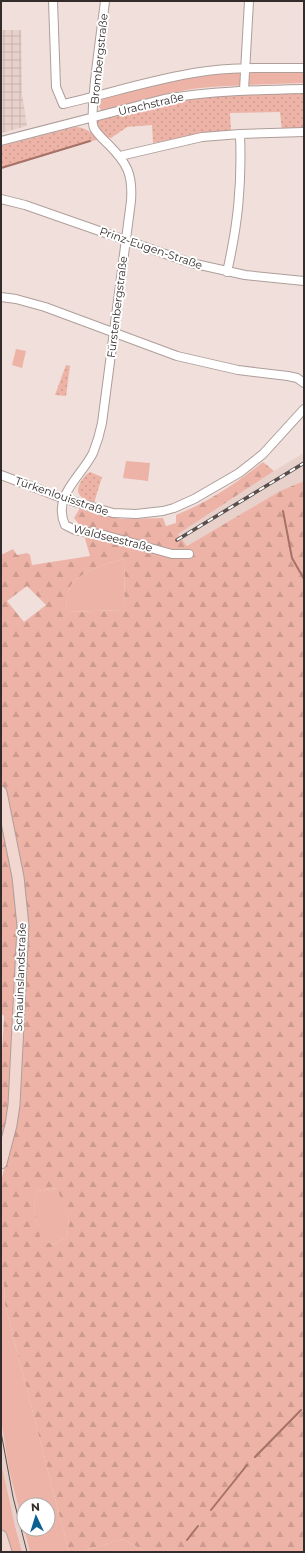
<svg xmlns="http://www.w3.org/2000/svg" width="305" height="1553" viewBox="0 0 305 1553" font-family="Montserrat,sans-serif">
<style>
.built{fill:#e8d0cb}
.industrial{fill:url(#industrial-grid)}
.green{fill:#edb3a6;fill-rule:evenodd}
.forest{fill:url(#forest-firs);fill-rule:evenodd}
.park{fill:url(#park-dots)}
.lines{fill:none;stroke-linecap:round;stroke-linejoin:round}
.stream{stroke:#a67268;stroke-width:2}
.street-casing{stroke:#ae9e9a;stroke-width:10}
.secondary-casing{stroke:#ae9e9a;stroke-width:13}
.street{stroke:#fff;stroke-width:8}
.secondary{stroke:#f2d6d0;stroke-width:11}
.tram{stroke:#564e4c;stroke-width:1}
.rail-casing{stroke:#564e4c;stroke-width:3.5}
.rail{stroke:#fff;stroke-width:2;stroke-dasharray:6;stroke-linecap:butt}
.labels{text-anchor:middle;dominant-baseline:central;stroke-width:4;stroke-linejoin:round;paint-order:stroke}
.street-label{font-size:11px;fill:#332c2b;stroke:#fff}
</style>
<defs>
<pattern id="industrial-grid" width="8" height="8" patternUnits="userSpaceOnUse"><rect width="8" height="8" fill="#e8d0cb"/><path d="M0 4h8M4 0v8" fill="none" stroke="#c7b3ae"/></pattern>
<pattern id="forest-firs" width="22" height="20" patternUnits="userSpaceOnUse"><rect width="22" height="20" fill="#edb3a6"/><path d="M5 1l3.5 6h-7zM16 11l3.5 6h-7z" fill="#cc9a8f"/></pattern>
<pattern id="park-dots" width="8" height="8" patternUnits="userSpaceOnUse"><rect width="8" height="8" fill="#edb3a6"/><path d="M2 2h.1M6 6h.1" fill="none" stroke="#cc9a8f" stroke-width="1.8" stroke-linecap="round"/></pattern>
</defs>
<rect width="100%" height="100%" fill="#f0dfdb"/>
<path class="built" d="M 304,453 L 304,481 L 280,491 L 187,546 L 178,533 L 274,471 Z
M 1,1419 L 9,1470 L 30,1552 L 22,1552 L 8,1498 L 1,1463 Z"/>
<path class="industrial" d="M 1,30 L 21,30 L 22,93 L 27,126 L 1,133 Z"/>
<path class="green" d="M 304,70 L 304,83 C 269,84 235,85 200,88 C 167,92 134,103 102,111 L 99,107 L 101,97 L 202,74 L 241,71 Z
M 16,349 L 26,351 L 22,368 L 12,365 Z
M 126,461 L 150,463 L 148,481 L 123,478 Z
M 125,559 L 124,610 L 66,612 C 66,604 67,595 70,587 C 78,572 109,562 125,559 Z
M 58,1188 L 69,1220 L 67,1237 L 54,1244 L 40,1241 L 34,1209 L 36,1191 Z
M 1,1279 L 4,1284 L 5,1305 L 69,1552 L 30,1552 L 9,1470 L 1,1419 ZM 24,1505 L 48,1505 L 48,1529 L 24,1529 Z
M 1,1463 L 15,1526 L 22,1552 L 1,1552 Z
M 122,1539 L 147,1552 L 81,1552 Z"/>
<path class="forest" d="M 263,462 L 274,471 L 178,534 L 187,546 L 280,491 L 304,481 L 304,1552 L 147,1552 L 122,1539 L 81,1552 L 69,1552 L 5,1305 L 4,1284 L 1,1279 L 1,1181 L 9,1149 L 1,1146 L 1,1071 L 4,1016 L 1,1013 L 1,555 L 13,549 L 17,555 L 27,553 L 30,555 L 32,565 L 90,556 L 82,528 L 74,518 L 80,508 L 121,519 L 163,518 L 166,526 L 176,523 L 176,515 C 208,502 236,483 263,462 ZM 125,559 L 124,610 L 66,612 C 66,604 67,595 70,587 C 78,572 109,562 125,559 ZM 27,586 L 46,605 L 24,622 L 7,601 ZM 57,1188 L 69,1220 L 67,1237 L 54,1244 L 41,1241 L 34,1209 L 36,1191 Z"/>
<path class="park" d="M 304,93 L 304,130 L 282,131 L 280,112 L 230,113 L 231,131 L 207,133 L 153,143 L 152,125 L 127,127 L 111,138 L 106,137 L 97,127 L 97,122 L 100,118 L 105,117 L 108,118 L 185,99 L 236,94 Z
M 75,127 C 85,127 92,133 99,139 L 1,169 L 1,146 Z
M 66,365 L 70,366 L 66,396 L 55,395 Z
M 90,472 L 102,477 L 94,503 C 89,501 82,499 79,494 C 75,488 84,475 90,472 Z"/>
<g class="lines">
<path class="stream" d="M 1,168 L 90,141
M 283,511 L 292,558 L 304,579
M 255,1457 L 301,1410
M 211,1510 L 247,1465
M 187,1540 L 198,1526"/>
<g class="street-casing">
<path id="street" d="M 53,1 L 56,87 L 63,104 C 108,94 153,79 200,72 C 234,67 270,68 304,68
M 105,1 C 103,20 88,117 94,128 C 97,134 104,140 108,144 C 127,163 133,174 131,201 L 102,423 C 100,433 97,443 93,453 C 81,477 52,496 65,525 L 75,530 L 104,535 L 172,554 L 189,554
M 244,90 L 249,1
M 1,141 L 164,99 C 210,91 257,90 304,89
M 120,156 L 202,137 L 240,134 L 304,132
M 1,199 L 25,205 L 191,263 L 245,275 L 304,281
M 227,272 C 238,224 242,184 240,134
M 1,297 L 16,299 L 45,307 L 177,356 L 238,370 L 288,376 L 297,378 L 304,383
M 1,475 L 62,498 L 113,513 L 136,514 L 163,511 L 174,508 L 194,499 L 239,473 L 263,454 L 304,409"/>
</g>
<g class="secondary-casing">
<path id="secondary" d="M 1,792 L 18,877 L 23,926 L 14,1105 L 11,1125 L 1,1163
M 1,1536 L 6,1552"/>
</g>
<use href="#street" class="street"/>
<use href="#secondary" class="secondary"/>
<path class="tram" d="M 1,1432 L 13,1497 L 27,1552"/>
<g class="rail-casing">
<path id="rail" d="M 177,540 L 304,463"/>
</g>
<use href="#rail" class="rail"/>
</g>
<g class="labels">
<g class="street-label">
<text transform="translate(99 59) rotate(-84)">Brombergstraße</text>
<text transform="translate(151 104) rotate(-13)">Urachstraße</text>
<text transform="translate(151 248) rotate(19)">Prinz-Eugen-Straße</text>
<text transform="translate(117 307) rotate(-83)">Fürstenbergstraße</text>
<text transform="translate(62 496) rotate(19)">Türkenlouisstraße</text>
<text transform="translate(113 538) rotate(14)">Waldseestraße</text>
<text transform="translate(20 977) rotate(-88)">Schauinslandstraße</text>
</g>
</g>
<rect width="305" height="1553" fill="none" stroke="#332c2b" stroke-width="4"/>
<g transform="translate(36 1517) rotate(356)"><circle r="19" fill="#ffffff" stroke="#adabaa"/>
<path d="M0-3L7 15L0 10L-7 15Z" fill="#0b6092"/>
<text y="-6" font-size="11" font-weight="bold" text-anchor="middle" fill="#332c2b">N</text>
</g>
</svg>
